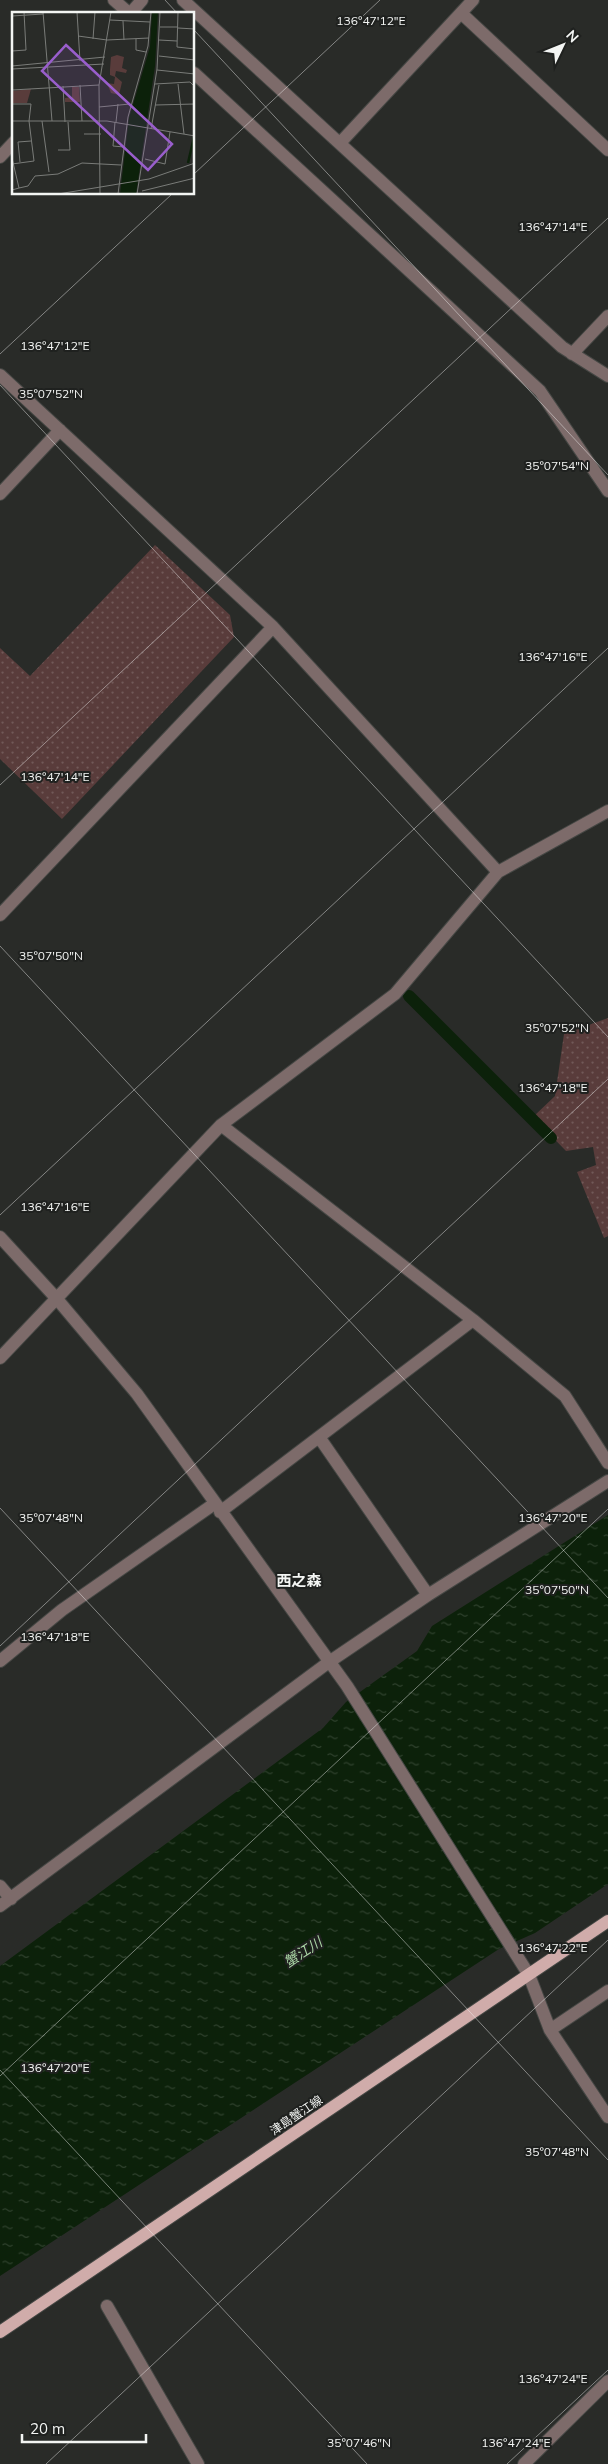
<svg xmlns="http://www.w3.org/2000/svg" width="608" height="2464" viewBox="0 0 608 2464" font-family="Mulish,'Noto Sans JP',sans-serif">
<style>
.grass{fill:url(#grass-dots)}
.water{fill:url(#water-ripples)}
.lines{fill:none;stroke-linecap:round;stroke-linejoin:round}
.stream{stroke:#0c210a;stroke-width:12}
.minor-casing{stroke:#454744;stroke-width:14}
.major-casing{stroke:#454744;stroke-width:14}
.minor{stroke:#7d6b6a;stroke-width:12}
.major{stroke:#d0acaa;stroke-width:12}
.ticks{fill:none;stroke:#f3f5f3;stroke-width:1;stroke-opacity:0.45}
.labels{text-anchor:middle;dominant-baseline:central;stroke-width:4;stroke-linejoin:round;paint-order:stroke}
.street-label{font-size:12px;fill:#f3f5f3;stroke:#1f211f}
.water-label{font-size:14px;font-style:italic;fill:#a9d4a4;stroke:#1f211f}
.quarter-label{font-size:15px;font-weight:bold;fill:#f3f5f3;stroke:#1f211f}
.inset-river{fill:none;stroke:#0c210a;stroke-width:2.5}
.inset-road{fill:none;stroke:#7a7c79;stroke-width:1}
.view{fill:#995ecc;fill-opacity:0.15;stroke:#995ecc;stroke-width:2.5}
.inset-edge{fill:none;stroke:#f3f5f3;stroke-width:2.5}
.ticks-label{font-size:12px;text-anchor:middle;fill:#f3f5f3;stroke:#1f211f;stroke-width:4;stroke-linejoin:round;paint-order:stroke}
</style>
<defs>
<pattern id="grass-dots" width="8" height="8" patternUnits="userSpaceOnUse" patternTransform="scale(1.25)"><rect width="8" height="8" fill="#593c3b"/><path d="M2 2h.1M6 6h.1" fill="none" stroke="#715958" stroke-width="1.8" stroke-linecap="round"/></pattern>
<pattern id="water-ripples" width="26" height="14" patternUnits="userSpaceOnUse" patternTransform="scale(1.25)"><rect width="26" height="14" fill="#0c210a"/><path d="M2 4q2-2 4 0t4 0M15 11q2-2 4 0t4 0" fill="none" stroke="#30422e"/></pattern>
</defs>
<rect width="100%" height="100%" fill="#292b28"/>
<path class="grass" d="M 155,545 L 230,615 L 234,637 L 62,819 L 0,759 L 0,648 L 30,676 Z
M 608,1018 L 608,1236 L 604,1238 L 577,1172 L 596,1165 L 593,1147 L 566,1151 L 533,1117 L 555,1096 L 564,1034 Z"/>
<path class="water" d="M 608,1515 L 608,1884 L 535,1933 L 499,1949 L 0,2276 L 0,1966 L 323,1728 L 346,1702 L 417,1651 L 432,1626 Z"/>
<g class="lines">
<path class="stream" d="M 409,996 L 551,1138"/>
<g class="minor-casing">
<path id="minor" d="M 114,0 L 130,14 L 142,0
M 183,0 L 562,347 L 608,376
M 461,13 L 608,150
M 194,73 L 540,391 L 608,491
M 340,143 L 473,0
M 0,157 L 14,142
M 572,354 L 608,316
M 0,375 L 273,627 L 498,872
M 0,494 L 60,430
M 0,915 L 273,627
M 221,1125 L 473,1320 L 565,1396 L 608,1463
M 0,1237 L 57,1299 L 137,1394 L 347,1686 L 529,1975 L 550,2030 L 608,2117
M 0,1358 L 221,1125 L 395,994 L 498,872 L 608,811
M 319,1437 L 428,1595
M 220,1512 L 473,1320
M 0,1661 L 62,1610 L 214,1504
M 0,1886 L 11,1899
M 0,1906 L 329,1662 L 428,1595 L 608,1481
M 550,2030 L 608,1991
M 107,2306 L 198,2464
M 524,2464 L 608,2381"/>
</g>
<g class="major-casing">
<path id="major" d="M 0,2332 L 608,1921"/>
</g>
<use href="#minor" class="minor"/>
<use href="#major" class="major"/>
</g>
<path class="ticks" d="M 165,0 L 178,14M 194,30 L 608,475M 194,174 L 380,0M 0,354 L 172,194M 0,385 L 608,1037M 0,785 L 608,218M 0,946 L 608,1598M 0,1215 L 608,648M 0,1508 L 608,2160M 0,1646 L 608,1079M 0,2070 L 367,2464M 0,2076 L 608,1509M 46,2464 L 608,1940M 507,2464 L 608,2370"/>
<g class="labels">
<g class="street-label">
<text transform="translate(296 2115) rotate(-34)">津島蟹江線</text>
</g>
<g class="water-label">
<text transform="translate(303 1952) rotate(-33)">蟹江川</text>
</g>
<g class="quarter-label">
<text x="299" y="1580">西之森</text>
</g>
</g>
<g transform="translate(12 12)">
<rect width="182" height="182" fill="#292b28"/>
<path d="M 105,43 L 112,45 L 110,56 L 115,58 L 114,61 L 104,59 L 103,64 L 110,70 L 107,83 L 99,81 L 95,71 L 102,72 L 103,65 L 98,63 L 98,57 L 99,45 ZM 60,75 L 67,75 L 68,90 L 53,90 L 53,86 L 60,85 Z" fill="#593c3b"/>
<path d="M 19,77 L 15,91 L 0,91 L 0,79 Z" fill="#593c3b"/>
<path d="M 140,0 L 146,0 L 143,54 L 124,182 L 108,182 L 117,106 L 138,35 Z" fill="#0c210a"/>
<path class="inset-river" d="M 176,151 L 182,125"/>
<path class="inset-road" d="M 31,0 L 40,109M 65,0 L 68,49M 166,0 L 165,35 L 183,37M 0,4 L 31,2M 98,8 L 138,10M 111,9 L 112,28M 148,15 L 166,15M 166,16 L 183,17M 66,24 L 95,28 L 137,26M 81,27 L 83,0M 124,27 L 124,38 L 134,40M 147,28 L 165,29M 0,39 L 14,38 L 12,0M 147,44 L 183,48M 0,54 L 93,45M 0,57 L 92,52M 145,58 L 183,62M 143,72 L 178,70 L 183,75M 166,72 L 172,122M 68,73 L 70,109M 51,74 L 53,110M 0,78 L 87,73M 0,92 L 19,92 L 17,109 L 22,149 L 0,152M 143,93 L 183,92M 87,95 L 118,92M 0,109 L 95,109 L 183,124M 30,109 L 37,160M 103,110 L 101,134 L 112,135M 104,110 L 106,92M 139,117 L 147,73M 72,122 L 89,122M 46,138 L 58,138 L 56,110M 0,146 L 7,176 L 0,178M 133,147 L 153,152 L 158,120M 8,150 L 6,130 L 19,129M 7,176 L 16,174 L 23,164 L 46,162 L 70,151 L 109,153M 130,179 L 183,166M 46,182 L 137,167 L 183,151M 88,182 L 87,73 L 99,0M 106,182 L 116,105 L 136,34 L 139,0M 125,182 L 145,57 L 148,0"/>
<path class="view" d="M 54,33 L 160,132 L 136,158 L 30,59 Z"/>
<rect width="182" height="182" class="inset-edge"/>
</g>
<g class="ticks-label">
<text x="371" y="25">136°47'12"E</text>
<text x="553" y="231">136°47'14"E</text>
<text x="55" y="350">136°47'12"E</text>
<text x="51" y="398">35°07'52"N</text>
<text x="557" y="470">35°07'54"N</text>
<text x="553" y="661">136°47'16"E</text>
<text x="55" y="781">136°47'14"E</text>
<text x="51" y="960">35°07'50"N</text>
<text x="557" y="1032">35°07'52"N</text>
<text x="553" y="1092">136°47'18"E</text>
<text x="55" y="1211">136°47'16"E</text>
<text x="51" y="1522">35°07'48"N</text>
<text x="553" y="1522">136°47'20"E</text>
<text x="557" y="1594">35°07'50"N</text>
<text x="55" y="1641">136°47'18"E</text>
<text x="553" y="1952">136°47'22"E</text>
<text x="55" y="2072">136°47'20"E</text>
<text x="557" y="2156">35°07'48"N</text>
<text x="553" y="2383">136°47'24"E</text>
<text x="359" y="2447">35°07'46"N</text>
<text x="516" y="2447">136°47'24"E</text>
</g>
<g transform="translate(563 45) rotate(47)" stroke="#1f211f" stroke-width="4" paint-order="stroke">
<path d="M0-4L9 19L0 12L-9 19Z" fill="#f3f5f3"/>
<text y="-8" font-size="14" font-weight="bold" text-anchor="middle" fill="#f3f5f3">N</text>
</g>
<path d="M22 2434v8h124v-8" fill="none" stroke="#f3f5f3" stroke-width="2.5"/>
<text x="30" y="2434" font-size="15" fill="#f3f5f3" stroke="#1f211f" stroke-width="4" paint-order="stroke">20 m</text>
</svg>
